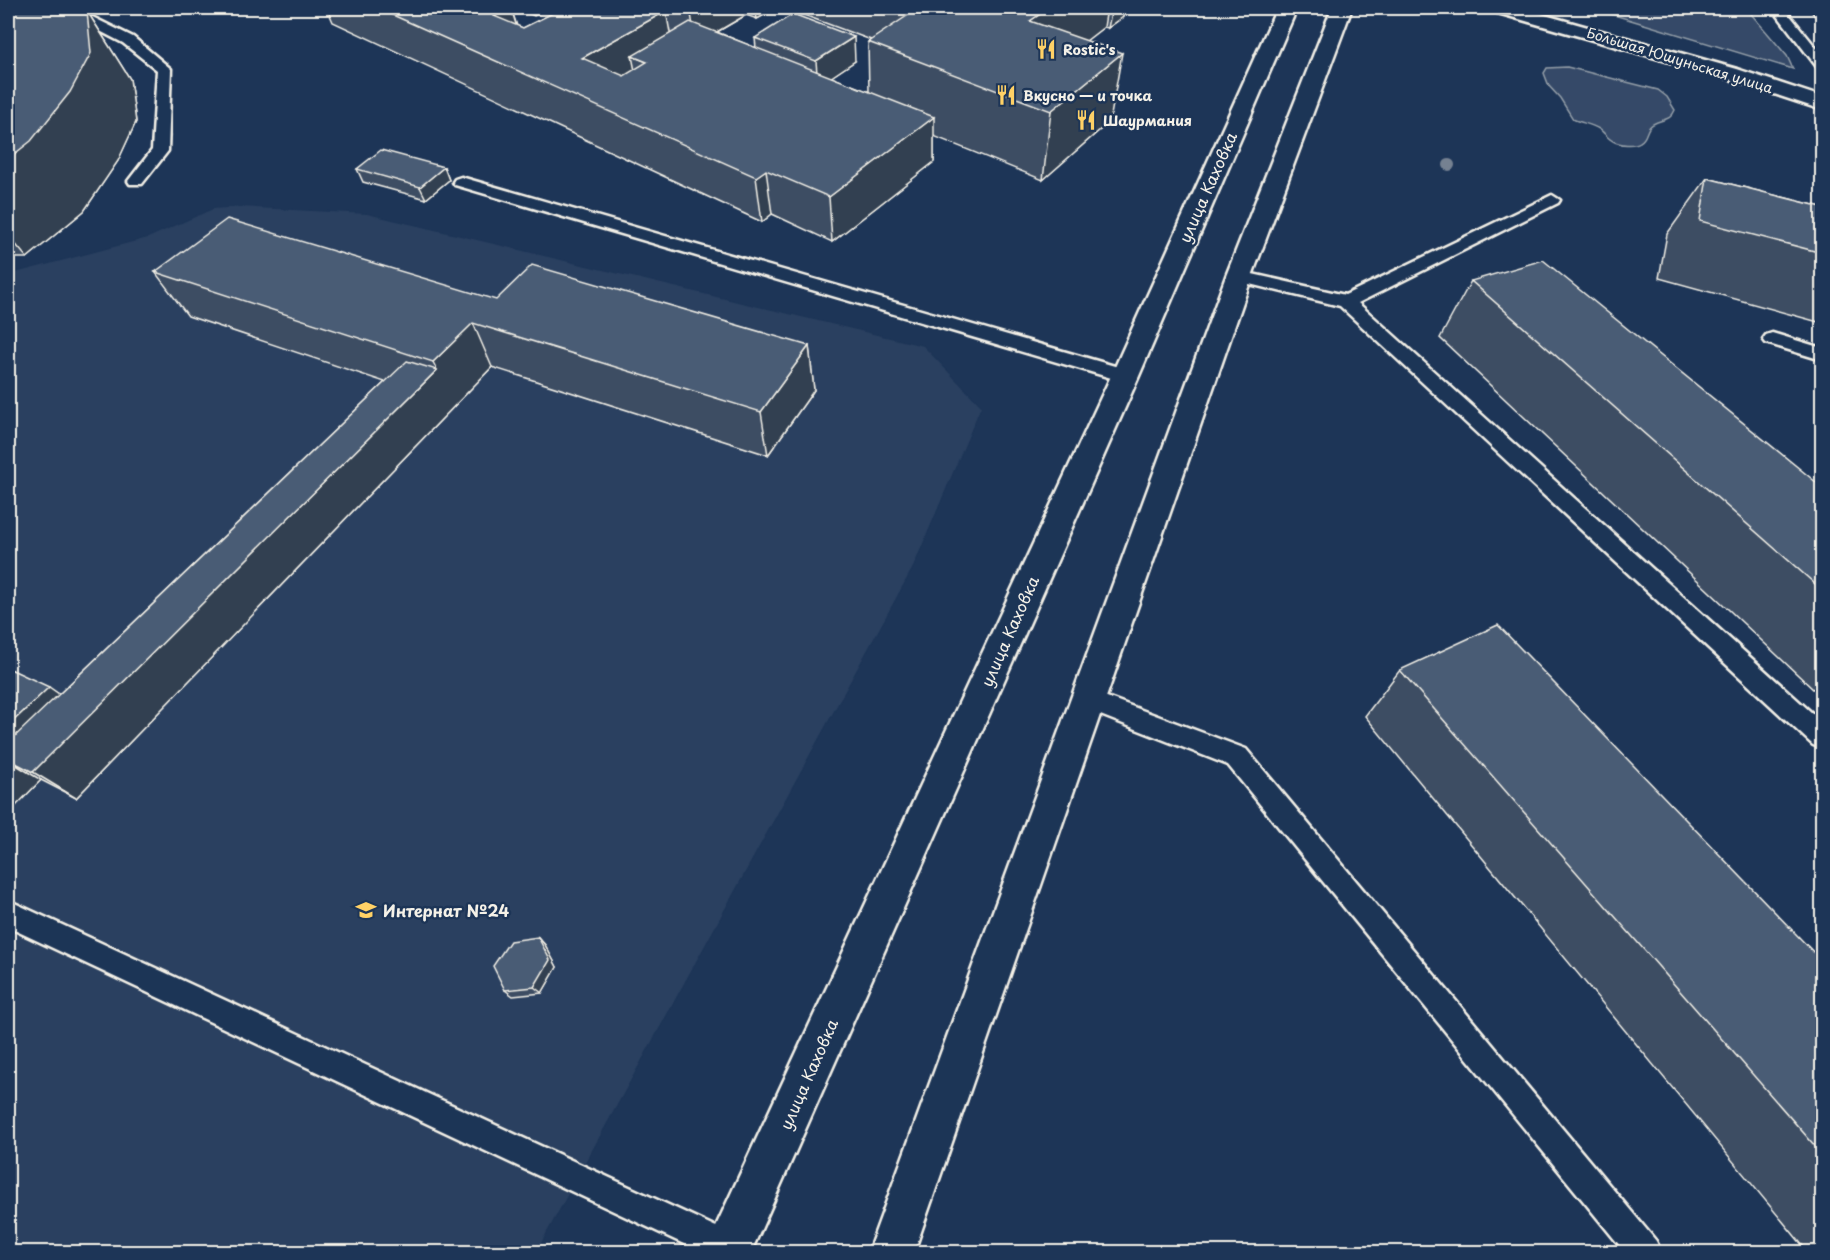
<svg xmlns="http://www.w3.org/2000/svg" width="1830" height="1260" viewBox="0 0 1830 1260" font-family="'Playpen Sans',sans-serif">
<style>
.built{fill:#2a4060}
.green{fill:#354a67;stroke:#949ea8;stroke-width:1.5}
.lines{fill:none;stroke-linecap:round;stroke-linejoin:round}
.lane-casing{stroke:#f4f1e8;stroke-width:5}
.secondary-casing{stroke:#f4f1e8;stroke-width:5}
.lane{fill:#1d3557;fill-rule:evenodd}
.secondary{fill:#1d3557;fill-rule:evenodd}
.tree{fill:#748191}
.wall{fill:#3e4e64;stroke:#f4f1e8;stroke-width:1.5}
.shaded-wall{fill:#324051;stroke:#f4f1e8;stroke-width:1.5}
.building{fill:#485b74;stroke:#f4f1e8;stroke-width:1.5}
.labels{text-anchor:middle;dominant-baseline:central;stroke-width:5;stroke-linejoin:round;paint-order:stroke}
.far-poi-label{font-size:14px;font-weight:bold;fill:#f4f1e8;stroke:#1d3557;text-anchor:start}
.far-street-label{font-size:14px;fill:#f4f1e8;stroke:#1d3557}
.street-label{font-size:16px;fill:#f4f1e8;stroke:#1d3557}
.poi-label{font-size:16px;font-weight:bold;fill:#f4f1e8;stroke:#1d3557;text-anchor:start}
</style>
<rect width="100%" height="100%" fill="#1d3557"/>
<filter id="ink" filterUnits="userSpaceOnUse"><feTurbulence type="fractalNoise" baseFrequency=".0167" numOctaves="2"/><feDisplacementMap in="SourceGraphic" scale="12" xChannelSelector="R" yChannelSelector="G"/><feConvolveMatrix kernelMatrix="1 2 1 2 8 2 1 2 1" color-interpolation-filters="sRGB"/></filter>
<g filter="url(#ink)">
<path class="built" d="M 240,207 L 367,214 L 923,346 L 981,406 L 913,567 L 536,1252 L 8,1252 L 8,275 L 148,238 L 213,209 Z"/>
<path class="green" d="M 1591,8 L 1746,8 L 1787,56 L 1793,69 Z
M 1567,67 L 1658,90 L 1667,97 L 1675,110 C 1670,122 1663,118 1653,124 C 1645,128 1648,138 1640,142 C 1634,146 1620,145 1613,141 C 1608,139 1604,132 1599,129 C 1591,124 1581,123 1573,119 L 1560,98 L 1549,86 L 1544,73 L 1547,68 Z"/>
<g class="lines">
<g class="lane-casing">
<path id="lane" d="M 74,8 L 133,37 L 171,69 L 168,151 L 142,184 L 130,184 L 128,181 L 152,150 L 157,70 L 123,43 L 67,14 L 8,17 L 8,9 Z
M 520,8 L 539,8 L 541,10 L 534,14 Z
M 1772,8 L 1784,8 L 1822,55 L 1822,68 L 1817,67 Z
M 461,177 L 1132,371 L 1134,376 L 1132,381 L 1125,382 L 455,185 L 453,182 L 455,179 Z
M 1552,195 L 1560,200 L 1558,203 L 1358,303 L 1822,722 L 1822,748 L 1813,745 L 1340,306 L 1233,280 L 1230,276 L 1233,272 L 1239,271 L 1345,295 Z
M 1772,333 L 1822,348 L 1822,360 L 1766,343 L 1763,339 L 1766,335 Z
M 1088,690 L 1246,749 L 1656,1241 L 1661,1252 L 1625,1252 L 1228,765 L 1080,707 L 1076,700 L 1080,693 Z
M 8,900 L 740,1238 L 745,1249 L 743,1252 L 701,1252 L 8,927 Z"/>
</g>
<g class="secondary-casing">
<path id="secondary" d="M 1277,8 L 1297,8 L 1139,376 L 751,1252 L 704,1252 L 1111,376 Z
M 1332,8 L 1352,8 L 1252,276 L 914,1252 L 868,1252 L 1226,276 Z
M 1492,8 L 1520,8 L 1737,69 L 1822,97 L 1822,110 L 1723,77 L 1494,12 Z"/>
</g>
<use href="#lane" class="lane"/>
<use href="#secondary" class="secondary"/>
</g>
<circle class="tree" cx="1449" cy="165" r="6"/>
<path class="wall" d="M 8,8 L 87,11 L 130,79 L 136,122 L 118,161 L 84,211 L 27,258 L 8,258 Z
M 327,8 L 511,8 L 517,26 L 523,28 L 563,8 L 777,8 L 757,19 L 746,15 L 717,32 L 756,48 L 755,38 L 855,61 L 831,77 L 869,92 L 868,42 L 871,40 L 785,8 L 1124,8 L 1123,17 L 1108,28 L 1104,27 L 1086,40 L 1110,121 L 1043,180 L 934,136 L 934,162 L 832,242 L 772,214 L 762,222 L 333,22 Z
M 1809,8 L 1822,8 L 1822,26 Z
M 444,167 L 449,180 L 426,199 L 363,182 L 357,169 Z
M 1707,178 L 1822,207 L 1822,323 L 1659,278 L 1667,234 Z
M 155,272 L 496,300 L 809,346 L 814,390 L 768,455 L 492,367 L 76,798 L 41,780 L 8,814 L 8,668 L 59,694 L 385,382 L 188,316 Z
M 1471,281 L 1822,487 L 1822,685 L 1813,689 L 1440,338 Z
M 1400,670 L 1822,961 L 1822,1252 L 1808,1252 L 1365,716 Z
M 538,937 L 545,945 L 557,967 L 542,993 L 513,996 L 505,990 Z"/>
<path class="shaded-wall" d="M 511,8 L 524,50 L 494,16 Z
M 690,8 L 745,8 L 746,15 L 696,44 Z
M 755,8 L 777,8 L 757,19 Z
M 1049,8 L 1107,8 L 1104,27 L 1024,89 L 1030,21 Z
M 1112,8 L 1124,8 L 1123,17 L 1108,28 Z
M 87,11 L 130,79 L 136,122 L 118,161 L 84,211 L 27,258 L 8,235 L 8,159 Z
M 666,11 L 674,54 L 647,62 L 632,56 L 636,76 L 594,102 L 582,58 Z
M 854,37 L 855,61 L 818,86 L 816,61 Z
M 1122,53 L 1110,121 L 1043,180 L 1051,111 Z
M 934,117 L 934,162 L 832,242 L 829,197 Z
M 444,167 L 449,180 L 426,199 L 420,187 Z
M 766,170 L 772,214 L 762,222 L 756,177 Z
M 473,323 L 492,367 L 76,798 L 33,772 L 8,759 L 8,726 L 49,687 L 89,715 L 437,370 L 433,362 Z
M 809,346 L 814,390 L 768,455 L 761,412 Z
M 8,760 L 41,780 L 8,814 Z
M 538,937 L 545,945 L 557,967 L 542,993 L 534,987 Z"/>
<path class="building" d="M 8,8 L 84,8 L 87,11 L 91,53 L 70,92 L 31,141 L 8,159 Z
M 377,8 L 511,8 L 494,16 L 523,28 L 563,8 L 656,8 L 666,11 L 582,58 L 624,76 L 647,62 L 632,56 L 690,22 L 934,117 L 829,197 L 766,170 L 756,177 Z
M 919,8 L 1049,8 L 1030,21 L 1122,53 L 1051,111 L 868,42 Z
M 793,14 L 854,37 L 816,61 L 755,38 Z
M 381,150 L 444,167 L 420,187 L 357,169 Z
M 1707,178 L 1822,207 L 1822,253 L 1700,221 Z
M 227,219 L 496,300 L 532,265 L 809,346 L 761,412 L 473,323 L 433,362 L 155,272 Z
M 1543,260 L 1822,487 L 1822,590 L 1471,281 Z
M 407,361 L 437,370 L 33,772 L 8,759 L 8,743 Z
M 1498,625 L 1822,961 L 1822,1154 L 1400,670 Z
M 8,668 L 49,687 L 8,726 Z
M 538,937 L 550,960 L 534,987 L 505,990 L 493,966 L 510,941 Z"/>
</g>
<defs>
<g id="restaurant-bare" transform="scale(1.62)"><path d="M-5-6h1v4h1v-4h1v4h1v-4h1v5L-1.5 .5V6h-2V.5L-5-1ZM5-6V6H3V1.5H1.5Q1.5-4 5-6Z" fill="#ffd166" stroke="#1d3557" stroke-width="2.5" paint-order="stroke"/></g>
<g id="school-bare" transform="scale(1.62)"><path d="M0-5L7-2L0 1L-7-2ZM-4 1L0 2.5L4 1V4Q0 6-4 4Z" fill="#ffd166" stroke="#1d3557" stroke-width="2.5" paint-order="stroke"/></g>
</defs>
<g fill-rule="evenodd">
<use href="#restaurant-bare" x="1046" y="49"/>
<use href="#restaurant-bare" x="1006" y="95"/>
<use href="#restaurant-bare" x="1086" y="120"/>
<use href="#school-bare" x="366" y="910"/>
</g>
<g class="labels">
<g class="far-poi-label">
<text x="1063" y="49">Rostic's</text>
<text x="1023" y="95">Вкусно — и точка</text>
<text x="1103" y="120">Шаурмания</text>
</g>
<g class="far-street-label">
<text transform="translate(1680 60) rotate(17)">Большая Юшуньская улица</text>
</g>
<g class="street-label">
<text transform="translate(1207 187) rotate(-66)">улица Каховка</text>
<text transform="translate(1009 631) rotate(-66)">улица Каховка</text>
<text transform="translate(808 1074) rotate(-66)">улица Каховка</text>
</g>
<g class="poi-label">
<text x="383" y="910">Интернат №24</text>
</g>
</g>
<rect width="1830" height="1260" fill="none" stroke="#1d3557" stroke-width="30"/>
<rect x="15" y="15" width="1800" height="1230" fill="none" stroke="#f4f1e8" stroke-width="2" filter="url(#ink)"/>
</svg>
